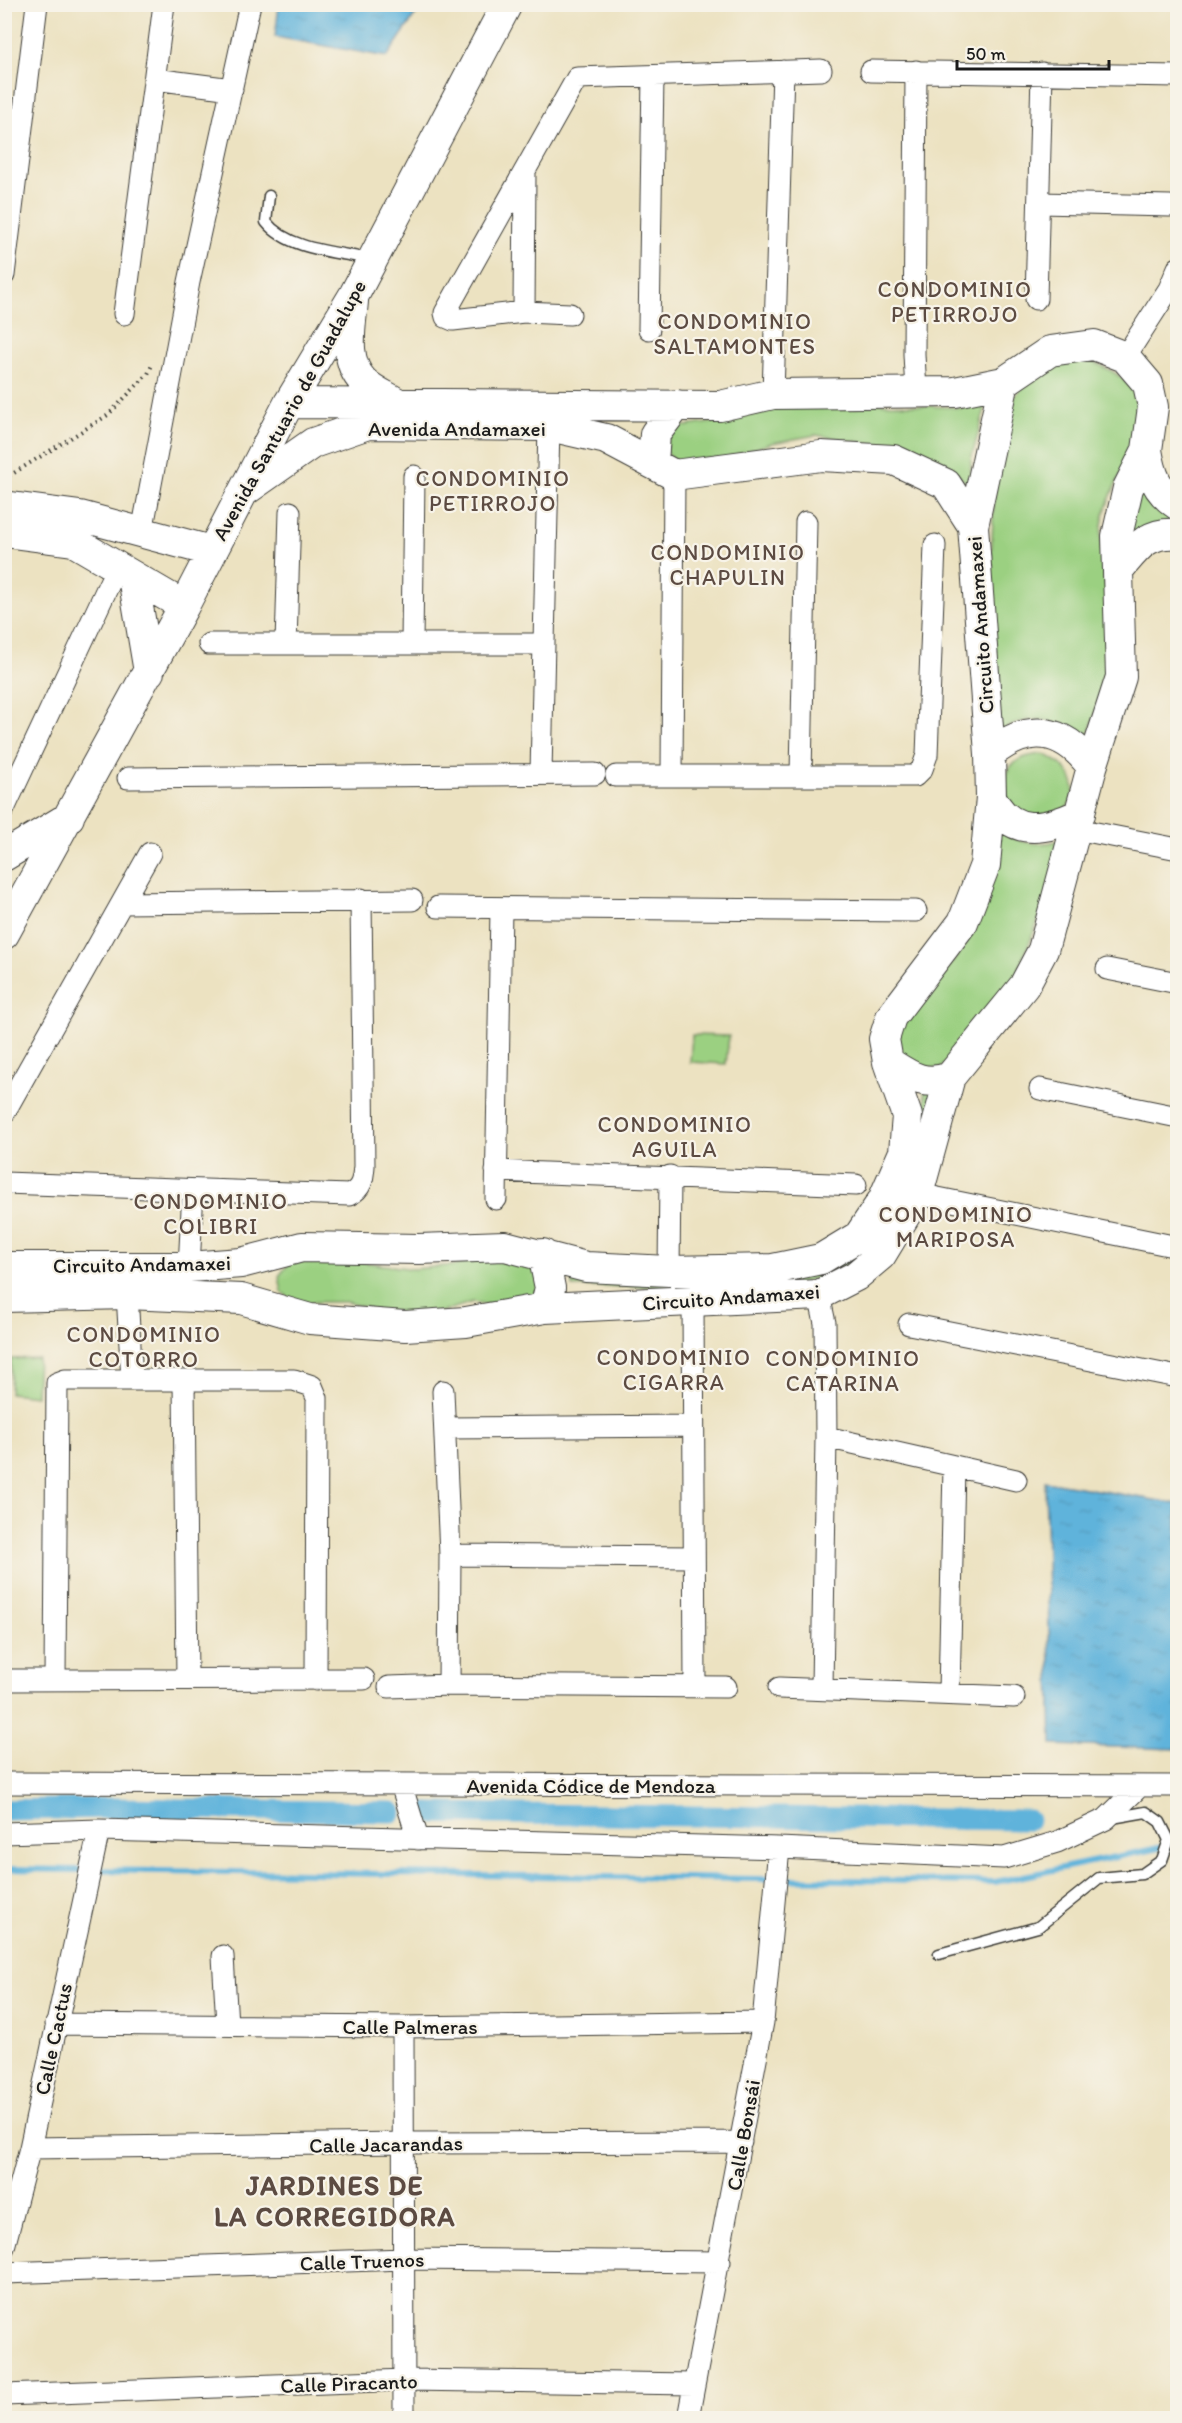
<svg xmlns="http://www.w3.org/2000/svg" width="1182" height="2423" viewBox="0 0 1182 2423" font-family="Itim,sans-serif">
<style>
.garden{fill:#9bd081;stroke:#5c764e;stroke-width:1.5}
.water{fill:url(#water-ripples);stroke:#3e687c;stroke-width:1.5}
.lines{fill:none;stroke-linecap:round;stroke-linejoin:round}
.stream{stroke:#5fb3db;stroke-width:6}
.canal{stroke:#5fb3db;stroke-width:21}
.lane-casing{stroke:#3b3a35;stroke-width:13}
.street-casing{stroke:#3b3a35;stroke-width:23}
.secondary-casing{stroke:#3b3a35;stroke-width:32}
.path{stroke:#3b3a35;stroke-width:4;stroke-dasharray:1.5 4.5;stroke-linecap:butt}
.lane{stroke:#fff;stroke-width:10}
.street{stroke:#fff;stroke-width:21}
.secondary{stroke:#fff;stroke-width:30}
.labels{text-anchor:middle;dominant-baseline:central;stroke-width:4.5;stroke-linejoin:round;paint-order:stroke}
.street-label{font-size:21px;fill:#1c1c1c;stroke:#f7f3e8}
.neighbourhood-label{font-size:22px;letter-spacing:1.5px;fill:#5c4b42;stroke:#f7f3e8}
.district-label{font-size:27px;font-weight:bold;letter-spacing:1.5px;fill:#5c4b42;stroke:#f7f3e8}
</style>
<defs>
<pattern id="water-ripples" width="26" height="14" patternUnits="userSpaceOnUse" patternTransform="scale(1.5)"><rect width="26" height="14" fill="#5fb3db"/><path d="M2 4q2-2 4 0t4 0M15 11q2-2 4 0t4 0" fill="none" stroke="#5299bb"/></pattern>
</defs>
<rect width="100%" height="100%" fill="#f7f3e8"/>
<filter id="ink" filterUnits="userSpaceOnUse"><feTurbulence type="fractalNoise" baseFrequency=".0167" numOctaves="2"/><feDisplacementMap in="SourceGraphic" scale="12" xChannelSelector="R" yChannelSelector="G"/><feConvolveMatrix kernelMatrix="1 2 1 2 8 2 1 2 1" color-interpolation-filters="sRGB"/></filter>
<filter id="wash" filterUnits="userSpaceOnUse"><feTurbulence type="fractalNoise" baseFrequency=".008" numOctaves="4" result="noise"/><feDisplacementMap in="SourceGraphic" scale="24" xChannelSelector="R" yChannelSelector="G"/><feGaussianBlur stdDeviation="1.35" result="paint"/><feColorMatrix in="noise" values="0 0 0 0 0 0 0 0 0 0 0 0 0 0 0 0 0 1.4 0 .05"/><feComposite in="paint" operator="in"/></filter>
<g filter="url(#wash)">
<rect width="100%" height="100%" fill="#ece2c1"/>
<path class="garden" d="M 1081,357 C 1108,368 1137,379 1139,412 C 1142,447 1110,485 1103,519 C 1098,545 1104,571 1107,596 C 1109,617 1112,644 1109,665 C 1105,691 1094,718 1085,743 C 1054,718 1033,710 998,733 L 986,665 L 995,478 L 1015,396 L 1033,374 L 1055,359 Z
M 773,399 L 843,409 L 877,403 L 963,408 L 987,402 L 971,459 L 970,487 L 945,462 L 920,452 L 816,435 L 772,443 L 726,458 L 673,460 L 665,451 L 671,428 L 722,421 Z
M 1147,480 L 1177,522 L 1127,539 L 1132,511 Z
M 1043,754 C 1060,761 1080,777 1072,799 C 1069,806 1061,813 1057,819 L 1011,813 C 1001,779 1001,757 1043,754 Z
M 999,830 C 1020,844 1037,847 1061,840 L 1047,899 L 1010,991 L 941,1068 L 922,1069 L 895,1049 L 899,1027 L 933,988 L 960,952 L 976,924 Z
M 692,1035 L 729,1036 L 726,1064 L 690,1062 Z
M 924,1091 L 935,1092 L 908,1200 L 894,1224 L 874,1247 L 833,1273 L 791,1286 L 572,1287 L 572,1280 C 608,1281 645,1282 681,1283 C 703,1283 727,1286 749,1284 C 819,1277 882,1243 909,1175 C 919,1149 929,1120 924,1091 Z
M 491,1256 L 539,1267 L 539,1299 L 501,1307 L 473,1302 L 428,1316 L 385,1313 L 346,1302 L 294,1302 L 282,1292 L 279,1276 L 290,1262 L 325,1257 L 414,1269 L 457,1265 Z
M 38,1358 L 36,1396 L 10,1393 L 11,1359 Z"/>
<path class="water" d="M 279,5 L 279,4 L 422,5 L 387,57 L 275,37 Z
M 1045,1481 L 1177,1504 L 1177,1749 L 1052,1745 Z"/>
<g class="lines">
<path class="stream" d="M 4,1869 L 995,1882 L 1178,1844"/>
<path class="canal" d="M 4,1810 L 112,1808 L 392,1812
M 426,1813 L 1029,1820"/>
</g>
</g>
<g filter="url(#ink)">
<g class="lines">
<g class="lane-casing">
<path id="lane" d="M 269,196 L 266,222 C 288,250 337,252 370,259
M 939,1954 L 1038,1927 L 1099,1878 L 1142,1874 L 1162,1860 L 1169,1840 L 1160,1822 L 1146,1812 L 1112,1818"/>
</g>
<g class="street-casing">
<path id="street" d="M 871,71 L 1178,76
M 916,71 L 914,354 L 916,392
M 154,79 L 232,89
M 1040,203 L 1170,206
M 4,275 L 37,4
M 1036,299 L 1042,73
M 524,312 L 525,172
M 124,314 L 164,4
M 570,314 L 524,312 L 453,320 L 446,317 L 445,313 L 577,78 L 821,70
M 649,329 L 653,76
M 1125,357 L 1169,289 L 1178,268
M 773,394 L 783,71
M 142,532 L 189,282 L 250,4
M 209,644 L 544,644
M 286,644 L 290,512
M 412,644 L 414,476
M 541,773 L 549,426
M 672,774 L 674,475
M 801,775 L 806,522
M 616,776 L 915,776 L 922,769 L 927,755 L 935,545
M 128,778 L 595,774
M 4,809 L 117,567
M 1076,829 L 1178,849
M 123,903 L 412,900
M 438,907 L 916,911
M 1107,969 L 1178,983
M 1040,1089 L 1178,1117
M 4,1113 L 150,853
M 496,1171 L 856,1185
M 4,1183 L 349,1195 C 362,1189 363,1179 364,1166 L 361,899
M 918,1194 L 1178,1247
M 496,1199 L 501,908
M 189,1267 L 193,1190
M 669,1271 L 670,1176
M 127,1294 L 132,1380
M 819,1295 L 825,1323 L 826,1437 L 822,1688
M 693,1302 L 695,1687
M 909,1324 L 1178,1377
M 184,1381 L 187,1679
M 443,1391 L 450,1555 L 449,1685
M 445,1428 L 692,1426
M 826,1437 L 1016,1480
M 450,1555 L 693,1557
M 4,1680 L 364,1679
M 55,1680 L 57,1383 L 65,1380 L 294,1380 L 312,1386 L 317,1398 L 316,1680
M 389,1687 L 449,1685 L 726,1687
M 779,1688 L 1014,1697
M 949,1693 L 954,1467
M 4,1783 L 1178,1786
M 401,1784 L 418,1839
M 4,1833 L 99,1830 L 779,1848 L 1004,1858 L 1057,1842 L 1106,1819 L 1140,1786
M 223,1956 L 227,2025
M 56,2024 L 403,2027 L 763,2022
M 403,2027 L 404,2418
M 30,2148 L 403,2143 L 741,2142
M 4,2247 L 30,2148 L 99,1830
M 4,2273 L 404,2259 L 720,2262
M 4,2395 L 405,2380 L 694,2384
M 688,2418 L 763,2022 L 779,1848"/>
</g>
<g class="secondary-casing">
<path id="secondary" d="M 353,301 C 351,327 343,360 363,381 C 372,390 388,397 399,404
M 1147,450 C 1151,474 1156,491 1178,505
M 653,463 L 655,434 L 677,405
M 246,490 L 313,443 L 368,424 L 549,426 L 606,439 L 674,475 L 821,456 L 894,460 L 946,484 L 973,526
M 4,506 L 80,516 L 211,551
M 4,532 L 73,541 L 184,606
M 1119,569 C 1137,548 1147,531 1178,534
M 133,577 L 149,672
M 990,754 C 1028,723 1063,727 1092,767
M 991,797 C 1010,838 1046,830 1080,814
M 4,856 L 69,817
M 4,934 L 184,606 L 289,403 L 354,295 L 507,4
M 888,1062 C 910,1076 924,1087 950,1077
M 543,1254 L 550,1288 L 545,1308
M 4,1267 L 189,1267 L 241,1263 L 302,1247 L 419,1249 L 505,1246 L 586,1267 L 669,1271 L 773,1269 L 821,1259 L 859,1236 L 883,1200 L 904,1152 L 907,1116 L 888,1062 L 884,1039 L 891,1017 L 963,922 L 985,865 L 991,797 L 990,754 L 973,526 L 1004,382
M 4,1297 L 127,1294 L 241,1299 L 310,1319 L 405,1326 L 466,1322 L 545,1308 L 819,1295 L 856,1276 L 881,1255 L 918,1194 L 950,1077 L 1024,986 L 1043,950 L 1092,767 L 1121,677 L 1117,536 L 1128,488 L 1147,450 L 1153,407 L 1148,384 L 1125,357 L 1094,345 L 1050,351 L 1004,382 L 955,392 L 773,394 L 720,406 L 289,403"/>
</g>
<path class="path" d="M 4,479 L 108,415 L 148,374 L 152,365"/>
<use href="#lane" class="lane"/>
<use href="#street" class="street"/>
<use href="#secondary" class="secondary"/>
</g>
</g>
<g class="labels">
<g class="street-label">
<text transform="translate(289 410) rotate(-61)">Avenida Santuario de Guadalupe</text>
<text x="457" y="428">Avenida Andamaxei</text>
<text transform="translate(980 625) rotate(-94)">Circuito Andamaxei</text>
<text transform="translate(142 1264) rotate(-1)">Circuito Andamaxei</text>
<text transform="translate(731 1297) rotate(-4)">Circuito Andamaxei</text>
<text x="591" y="1785">Avenida Códice de Mendoza</text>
<text x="410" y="2026">Calle Palmeras</text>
<text transform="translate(53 2039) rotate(-78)">Calle Cactus</text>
<text transform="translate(743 2135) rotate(-80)">Calle Bonsái</text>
<text transform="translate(386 2144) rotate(-1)">Calle Jacarandas</text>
<text transform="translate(362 2261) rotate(-2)">Calle Truenos</text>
<text transform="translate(349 2383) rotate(-2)">Calle Piracanto</text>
</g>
<g class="neighbourhood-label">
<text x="955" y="289">CONDOMINIO<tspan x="955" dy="25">PETIRROJO</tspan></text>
<text x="735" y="321">CONDOMINIO<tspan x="735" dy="25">SALTAMONTES</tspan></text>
<text x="493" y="478">CONDOMINIO<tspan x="493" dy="25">PETIRROJO</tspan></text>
<text x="728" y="552">CONDOMINIO<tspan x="728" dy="25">CHAPULIN</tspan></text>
<text x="675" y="1124">CONDOMINIO<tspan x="675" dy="25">AGUILA</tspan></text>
<text x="211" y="1201">CONDOMINIO<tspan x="211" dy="25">COLIBRI</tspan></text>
<text x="956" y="1214">CONDOMINIO<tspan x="956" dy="25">MARIPOSA</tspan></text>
<text x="144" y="1334">CONDOMINIO<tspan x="144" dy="25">COTORRO</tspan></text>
<text x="674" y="1357">CONDOMINIO<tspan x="674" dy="25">CIGARRA</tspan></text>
<text x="843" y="1358">CONDOMINIO<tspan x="843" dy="25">CATARINA</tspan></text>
</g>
<g class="district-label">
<text x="335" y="2185">JARDINES DE<tspan x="335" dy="31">LA CORREGIDORA</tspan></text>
</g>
</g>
<rect width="1182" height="2423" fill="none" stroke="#f7f3e8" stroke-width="24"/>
<path d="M957 60v9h152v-9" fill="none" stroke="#1c1c1c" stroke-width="3"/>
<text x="966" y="60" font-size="18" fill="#1c1c1c" stroke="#f7f3e8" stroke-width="4.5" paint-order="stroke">50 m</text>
</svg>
